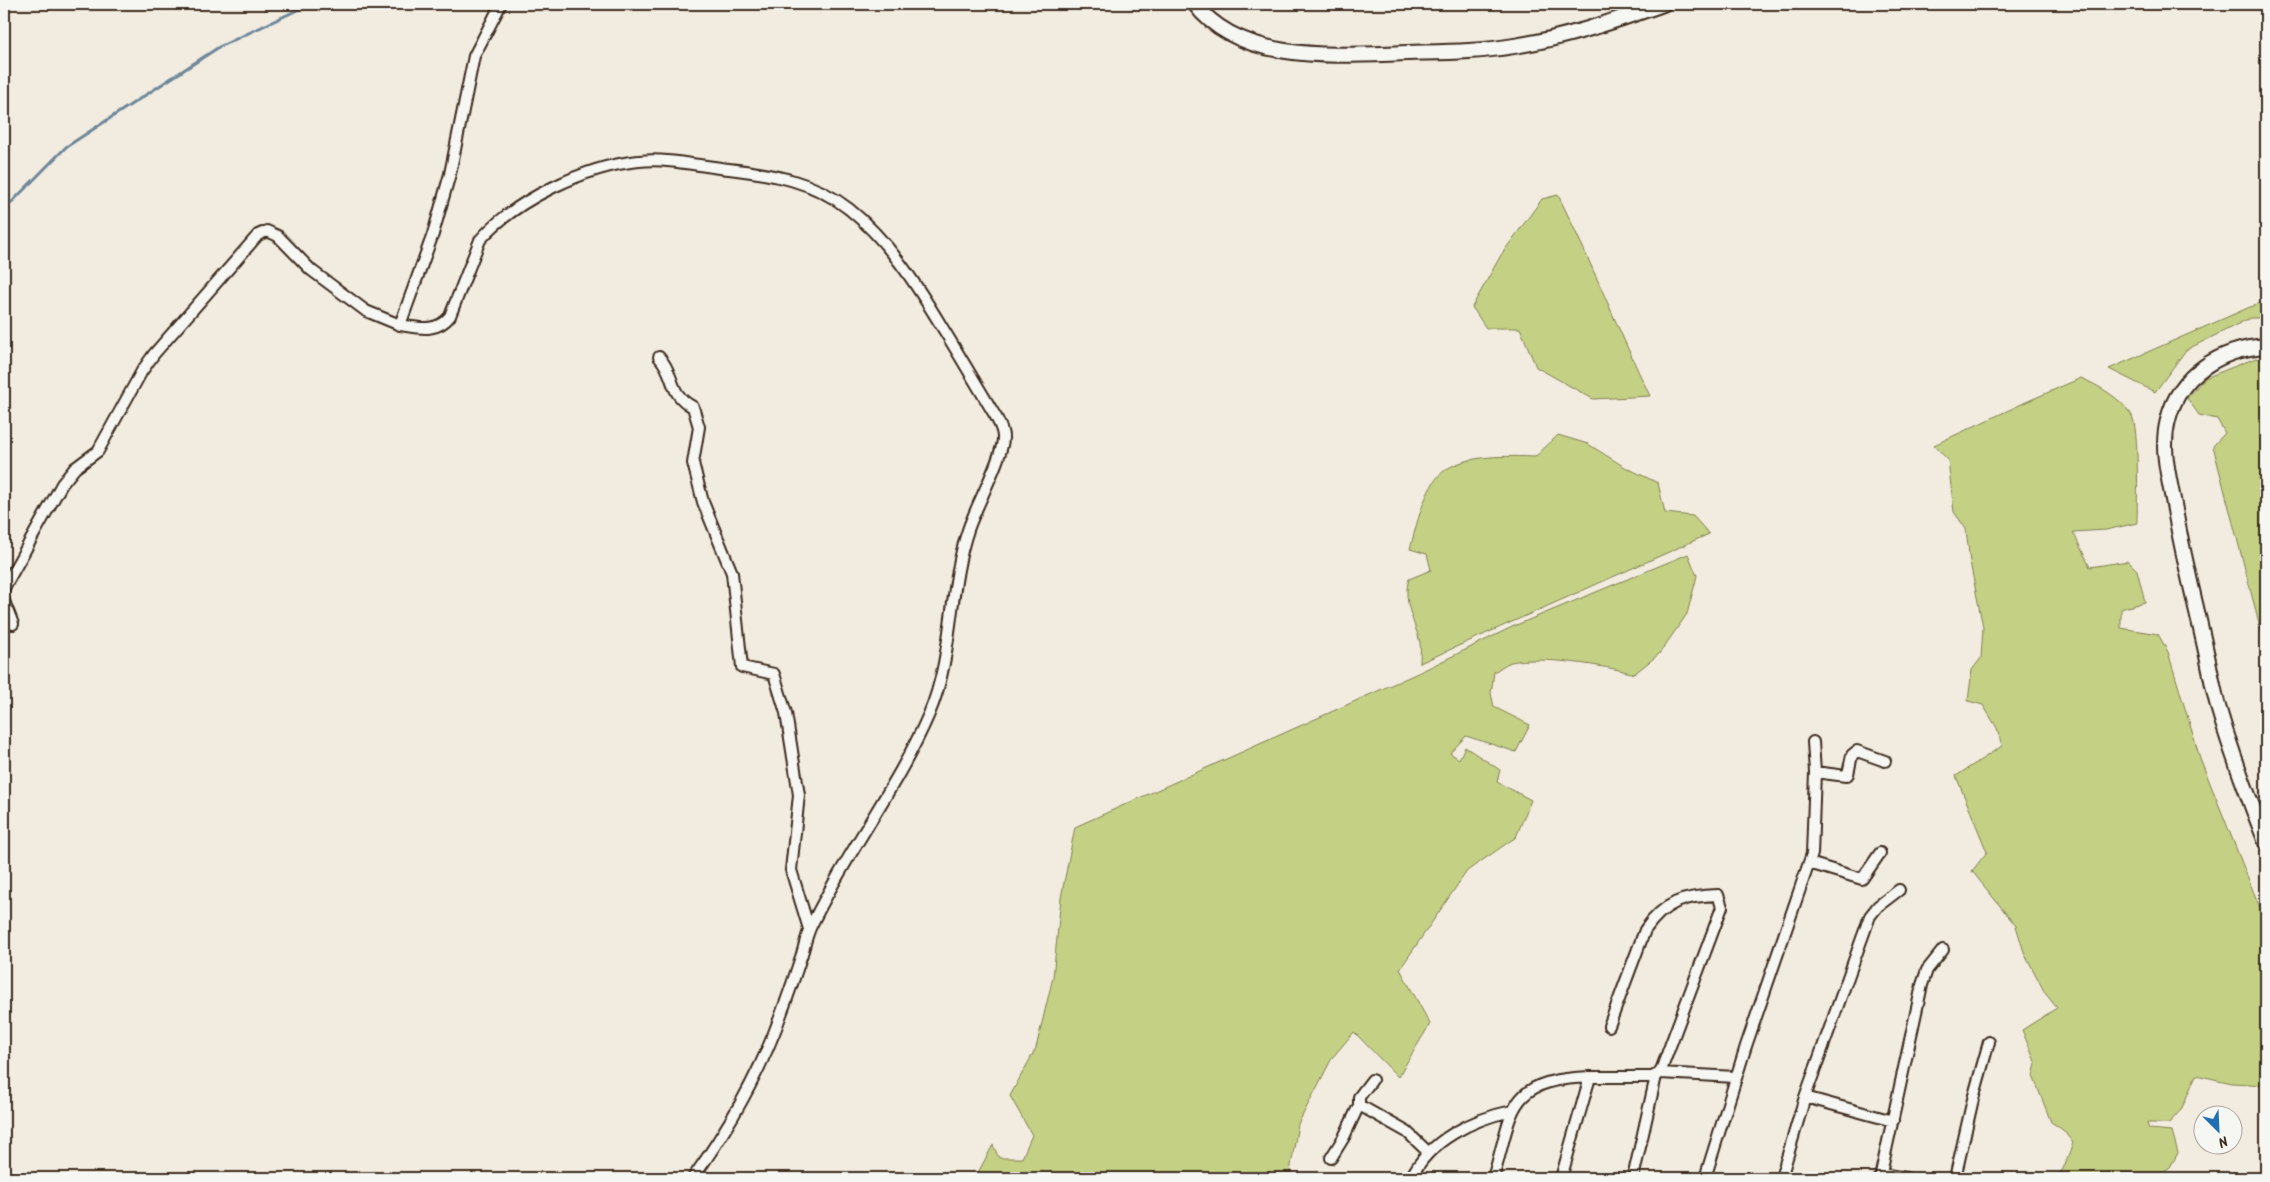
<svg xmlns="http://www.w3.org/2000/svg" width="2270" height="1182" viewBox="0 0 2270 1182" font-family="Kalam,sans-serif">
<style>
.green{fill:#c4d184;stroke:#807e51}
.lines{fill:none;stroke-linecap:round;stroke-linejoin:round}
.stream{stroke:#6d879a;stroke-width:3}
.street-casing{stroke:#3b2a1e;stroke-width:14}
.secondary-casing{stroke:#3b2a1e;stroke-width:18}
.street{stroke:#f6f6f2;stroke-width:10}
.secondary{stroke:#f6f6f2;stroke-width:14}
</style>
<rect width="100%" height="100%" fill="#f2ece0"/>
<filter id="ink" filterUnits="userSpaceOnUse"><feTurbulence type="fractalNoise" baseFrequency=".02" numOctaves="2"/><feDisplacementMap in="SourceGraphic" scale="10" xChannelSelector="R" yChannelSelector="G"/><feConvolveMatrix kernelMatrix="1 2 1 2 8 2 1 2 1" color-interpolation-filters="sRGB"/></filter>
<g filter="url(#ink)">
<path class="green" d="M 1558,195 C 1591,261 1618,330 1650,396 L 1593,399 L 1536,367 L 1520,328 L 1486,328 L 1472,307 L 1501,255 L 1542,199 Z
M 2266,300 L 2266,318 L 2250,318 L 2186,350 L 2155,392 L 2109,369 Z
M 2256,358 L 2266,361 L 2266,650 L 2213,446 L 2225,433 L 2217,419 L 2199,415 L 2187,398 L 2205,378 Z
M 2081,378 C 2099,386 2119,397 2131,414 C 2140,428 2137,503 2137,523 L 2106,530 L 2073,532 L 2090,567 L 2128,561 L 2137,570 L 2145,602 L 2121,609 L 2121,628 L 2158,634 L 2168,652 L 2200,758 L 2266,923 L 2266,1085 L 2232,1083 L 2196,1075 L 2181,1110 L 2169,1123 L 2147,1123 L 2149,1129 L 2172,1131 L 2178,1153 L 2169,1169 L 2158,1176 L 2159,1178 L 2055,1178 L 2063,1169 L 2073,1143 L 2063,1130 L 2051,1122 L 2033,1076 L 2036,1064 L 2022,1030 L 2057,1008 L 2045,993 L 2024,952 L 2016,926 L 1972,871 L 1987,852 L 1956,776 L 2002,746 L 1997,728 L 1983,705 L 1968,701 L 1972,670 L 1981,658 L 1983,627 L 1970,562 L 1966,529 L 1954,512 L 1948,460 L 1934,445 L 2026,402 Z
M 1558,435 L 1588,444 L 1623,466 L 1658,483 L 1665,513 L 1693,516 L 1709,534 L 1420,663 C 1420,657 1421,649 1420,643 C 1415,622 1402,601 1409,579 L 1431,570 L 1427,554 L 1410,549 C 1416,527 1425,485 1444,471 C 1466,454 1509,456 1535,457 Z
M 1688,554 L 1697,576 L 1687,614 L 1659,654 L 1634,674 C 1605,665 1540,656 1511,662 C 1505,664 1499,669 1494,672 L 1491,693 L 1494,707 L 1530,725 L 1516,752 L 1466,736 L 1450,753 L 1459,759 L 1465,747 L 1500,770 L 1497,782 L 1531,800 L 1516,837 L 1467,871 L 1400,969 L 1430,1024 L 1398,1077 L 1354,1032 L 1332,1058 L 1298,1124 L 1289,1178 L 975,1178 L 993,1145 L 999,1158 L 1022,1158 L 1032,1135 L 1010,1096 L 1036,1048 L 1053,977 L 1061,898 L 1075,827 L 1420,672 L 1514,626 Z"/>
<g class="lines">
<path class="stream" d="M 4,210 L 66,147 L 219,47 L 310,4"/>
<g class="street-casing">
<path id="street" d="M 501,4 L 474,56 L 450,174 L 433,234 L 400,325 C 419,328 437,333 450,316 L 480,240 C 515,200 586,166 639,161 C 669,158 699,166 729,169 C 772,174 814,181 849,209 C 888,240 916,284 942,327 C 960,356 978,387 996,417 C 999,423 1003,430 1003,437 C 1004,455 975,508 968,530 C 948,589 954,656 929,714 C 897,788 846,853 811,926 C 807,934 805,944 802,954 C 796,972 790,991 783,1009 C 762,1070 730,1126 693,1178
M 659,357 C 676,375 667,393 693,407 L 699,427 L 693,463 L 703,502 L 732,573 L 742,667 L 774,674 L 786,713 L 799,795 L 791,870 L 809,929
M 4,588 L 62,484 L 75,468 L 98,451 L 142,371 L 154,354 L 258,235 L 267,231 L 278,236 L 311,270 L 366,311 L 400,325
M 4,601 L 13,624
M 1815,772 L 1846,776 L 1848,774 L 1852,755 L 1857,751 L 1885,761
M 1809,863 L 1862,879 L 1880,853
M 1660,1073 L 1736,1077
M 1590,1077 L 1652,1077 L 1660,1073 L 1722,907 L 1718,895 C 1684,896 1664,902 1645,930 L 1609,1026
M 1805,1097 L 1893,1121
M 1359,1105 L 1359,1097 L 1372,1080
M 1331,1158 L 1344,1137 L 1359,1105 L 1407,1132 L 1428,1152
M 1881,1174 L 1906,1178
M 1411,1178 C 1429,1140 1473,1119 1512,1111
M 1493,1178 C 1514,1110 1505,1080 1590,1077 L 1561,1178
M 1633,1178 L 1656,1076
M 1705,1178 L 1746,1046 L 1812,854 L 1815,772 L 1813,742
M 1781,1178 L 1805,1097 L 1870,916 L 1878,906 L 1899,890
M 1880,1178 L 1922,985 L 1927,970 L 1943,950
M 1955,1178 L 1973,1099 L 1989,1042"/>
</g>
<g class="secondary-casing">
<path id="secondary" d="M 1195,4 C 1241,65 1341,55 1408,53 C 1443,52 1479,52 1514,46 C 1566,38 1614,21 1663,4
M 2266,346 C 2221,349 2179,374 2168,420 C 2160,450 2170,481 2175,510 C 2183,556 2195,601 2205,647 C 2210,668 2213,689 2219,710 C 2232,755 2249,799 2266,842"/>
</g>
<use href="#street" class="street"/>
<use href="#secondary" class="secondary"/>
</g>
</g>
<rect width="2270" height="1182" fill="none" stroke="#f6f6f2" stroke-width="20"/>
<rect x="10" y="10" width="2250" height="1162" fill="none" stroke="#3b2a1e" stroke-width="2" filter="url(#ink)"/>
<g transform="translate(2218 1130) rotate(156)"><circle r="24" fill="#f6f6f2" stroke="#aba49d"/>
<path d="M0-4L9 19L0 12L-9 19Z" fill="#1f6fb2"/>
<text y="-8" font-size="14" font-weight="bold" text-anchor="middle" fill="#3b2a1e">N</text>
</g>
</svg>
